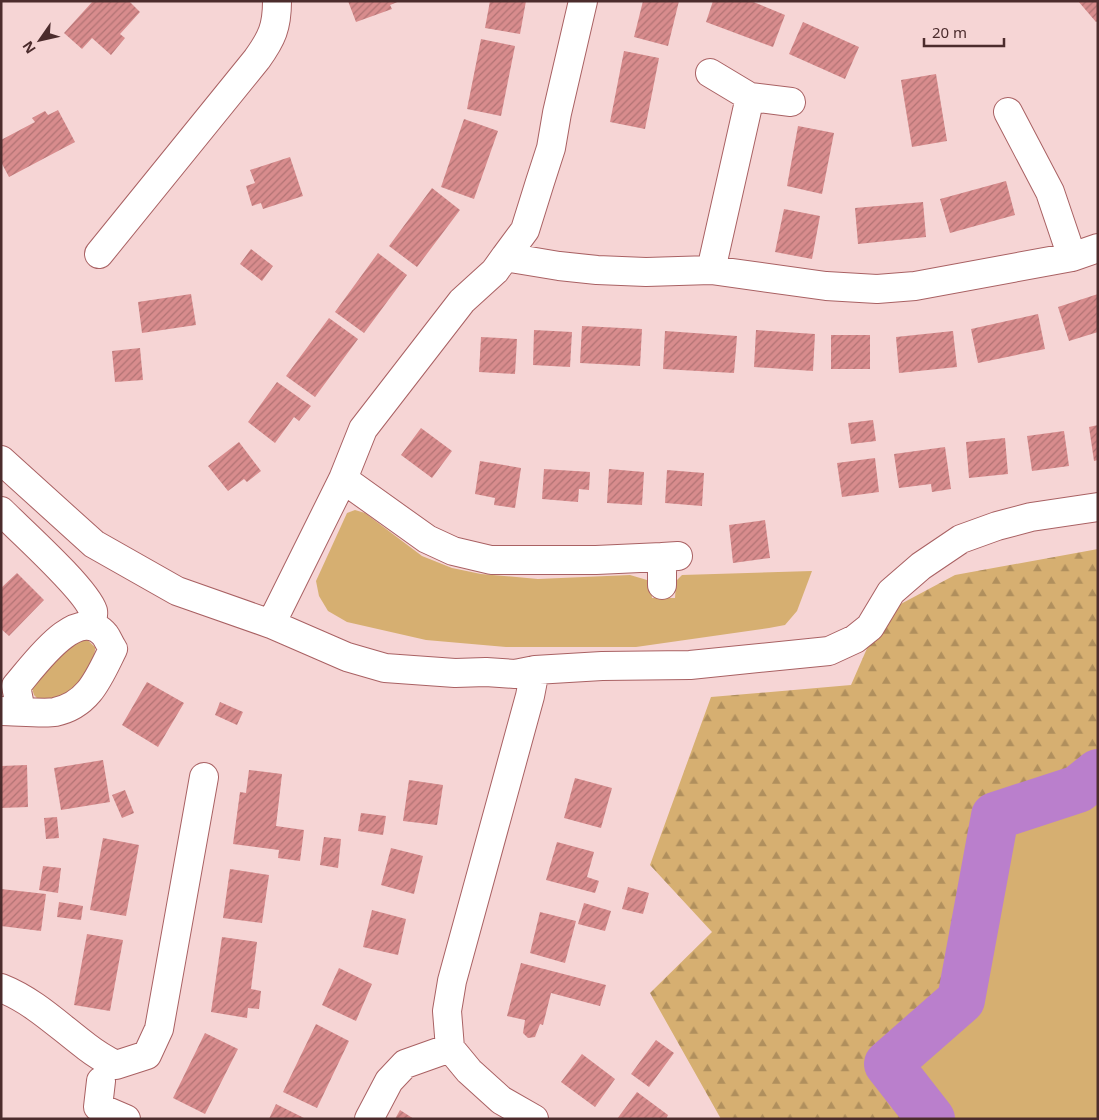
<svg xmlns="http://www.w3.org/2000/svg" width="1099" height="1120" viewBox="0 0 1099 1120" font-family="'Noto Sans',sans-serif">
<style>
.grass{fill:#d6af71}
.forest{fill:url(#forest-firs)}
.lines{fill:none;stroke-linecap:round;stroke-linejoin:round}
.river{stroke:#ba7fcc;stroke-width:48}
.building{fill:url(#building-hatch)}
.street-casing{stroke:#a96163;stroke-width:30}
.street{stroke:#fff;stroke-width:28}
</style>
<defs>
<pattern id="forest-firs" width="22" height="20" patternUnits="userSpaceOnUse" patternTransform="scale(1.25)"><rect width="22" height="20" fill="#d6af71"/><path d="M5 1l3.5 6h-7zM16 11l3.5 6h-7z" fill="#b08f5d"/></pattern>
<pattern id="building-hatch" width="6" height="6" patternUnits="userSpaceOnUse" patternTransform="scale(1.25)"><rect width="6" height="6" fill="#d88c8d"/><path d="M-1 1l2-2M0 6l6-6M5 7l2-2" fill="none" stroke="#b17374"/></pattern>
</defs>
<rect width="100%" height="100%" fill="#f6d5d5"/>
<path class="grass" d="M 355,510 L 365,513 L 422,556 L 452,568 L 481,574 L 538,579 L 630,575 L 647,580 L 651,587 L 652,598 L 675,598 L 676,581 L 682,575 L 812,571 L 797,611 L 785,625 L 769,628 L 636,647 L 506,647 L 426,640 L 347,622 L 328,611 L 319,596 L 316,581 L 347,513 Z
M 84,637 L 95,647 C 97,660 73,693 59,698 C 54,700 45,700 39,700 L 34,695 L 31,685 L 56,655 Z
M 1098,773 L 1098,1119 L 931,1119 L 888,1064 L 961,1000 L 995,816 L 1078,789 Z"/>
<path class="forest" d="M 1098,549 L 1098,773 L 1078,789 L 995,816 L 961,1000 L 888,1064 L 931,1119 L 721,1119 L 650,993 L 712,932 L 650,865 L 711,697 L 851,685 L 882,614 L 955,575 Z"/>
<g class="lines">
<path class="river" d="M 931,1119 L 888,1064 L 961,1000 L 995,816 L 1078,789 L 1098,773"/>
</g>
<path class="building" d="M 93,1 L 129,1 L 140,12 L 120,34 L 125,38 L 111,55 L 92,38 L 82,49 L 64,33 Z
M 348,1 L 400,1 L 390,5 L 392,9 L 356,22 Z
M 490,1 L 526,1 L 520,34 L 485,28 Z
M 643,1 L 679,1 L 668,46 L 634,37 Z
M 713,1 L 751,1 L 785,15 L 773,47 L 706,22 Z
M 1078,1 L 1098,1 L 1098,21 L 1096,22 Z
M 803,22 L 859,47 L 845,79 L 789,54 Z
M 481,39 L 515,46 L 501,116 L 467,109 Z
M 624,51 L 659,58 L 645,129 L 610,122 Z
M 936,74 L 947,141 L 912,147 L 901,80 Z
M 58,110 L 75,142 L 9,177 L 1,162 L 1,140 L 35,122 L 32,118 L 45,111 L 48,115 Z
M 464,119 L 498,131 L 474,199 L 441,187 Z
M 798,126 L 834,133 L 822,194 L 787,186 Z
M 290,157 L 303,196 L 263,209 L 261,203 L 252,206 L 246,186 L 255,183 L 250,170 Z
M 1006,181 L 1015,215 L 950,233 L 940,199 Z
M 432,188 L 460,210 L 417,267 L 389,246 Z
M 923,202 L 926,237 L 858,244 L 855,208 Z
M 784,209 L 820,216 L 812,259 L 775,252 Z
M 251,249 L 273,266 L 262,281 L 240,264 Z
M 378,253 L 407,275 L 364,333 L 335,312 Z
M 191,294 L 196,325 L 142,333 L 138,302 Z
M 1098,294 L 1098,332 L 1069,341 L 1058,307 Z
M 1038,314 L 1045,349 L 978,363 L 971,329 Z
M 329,318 L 358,339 L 315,397 L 286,376 Z
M 582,326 L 642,329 L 640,366 L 580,363 Z
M 534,330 L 572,332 L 570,367 L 533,365 Z
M 756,330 L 815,334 L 813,371 L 754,367 Z
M 665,331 L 737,336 L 734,373 L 663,369 Z
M 953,331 L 957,367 L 899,373 L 896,337 Z
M 831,335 L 870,335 L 870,369 L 831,369 Z
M 481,337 L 517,339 L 515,374 L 479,372 Z
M 140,348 L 143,380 L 115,382 L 112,351 Z
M 277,382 L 311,406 L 299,421 L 294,417 L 275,443 L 248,422 Z
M 873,420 L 876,441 L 851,444 L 848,423 Z
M 1098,425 L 1098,460 L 1094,461 L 1089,427 Z
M 421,428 L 452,451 L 432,478 L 401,455 Z
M 1064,431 L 1069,466 L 1032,471 L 1027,436 Z
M 1005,438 L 1008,474 L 969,478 L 966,442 Z
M 239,442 L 261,471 L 247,482 L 244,479 L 228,491 L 208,466 Z
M 945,447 L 951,489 L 932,492 L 931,484 L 899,488 L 894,454 Z
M 875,458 L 879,492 L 842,497 L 837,463 Z
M 480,461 L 521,468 L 515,508 L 494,505 L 495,498 L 475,494 Z
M 544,469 L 590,472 L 589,490 L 579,489 L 578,502 L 542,499 Z
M 609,469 L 644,472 L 642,505 L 607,503 Z
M 667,470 L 704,473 L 702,506 L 665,503 Z
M 765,520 L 770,558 L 733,563 L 729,525 Z
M 17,573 L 44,600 L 9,636 L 1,629 L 1,588 Z
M 147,682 L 184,703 L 158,747 L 122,725 Z
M 220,702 L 243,712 L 237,725 L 215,715 Z
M 103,760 L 110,802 L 61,810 L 54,768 Z
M 27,765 L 28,807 L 1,808 L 1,766 Z
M 249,770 L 282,774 L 276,826 L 304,830 L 300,861 L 278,858 L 279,850 L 233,844 L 240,792 L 246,793 Z
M 575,778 L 612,788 L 601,828 L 564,818 Z
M 409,780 L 443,785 L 437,825 L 403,821 Z
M 125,790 L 134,813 L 122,818 L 112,795 Z
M 361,813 L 386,816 L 383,835 L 358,831 Z
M 57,817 L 59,838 L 46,839 L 44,818 Z
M 324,837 L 341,839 L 338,868 L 320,865 Z
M 103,838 L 139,845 L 126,916 L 90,910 Z
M 557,842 L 594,852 L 587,877 L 599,881 L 595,893 L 546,880 Z
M 391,848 L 423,856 L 414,894 L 381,885 Z
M 43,866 L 61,868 L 58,893 L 39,890 Z
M 230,869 L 269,875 L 262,923 L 223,918 Z
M 628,887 L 649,893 L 643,914 L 622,909 Z
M 1,889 L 46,894 L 41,931 L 1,926 Z
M 59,902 L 83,906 L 81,920 L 57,917 Z
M 584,903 L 611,911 L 605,931 L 578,924 Z
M 372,910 L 406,919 L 398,955 L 363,947 Z
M 540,912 L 576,921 L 565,963 L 530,953 Z
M 87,934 L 123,940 L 110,1011 L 74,1005 Z
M 222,937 L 257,942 L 251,989 L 261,991 L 259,1009 L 248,1008 L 247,1018 L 211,1012 Z
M 521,963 L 606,985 L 600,1006 L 551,993 L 543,1025 L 540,1024 L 535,1037 L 528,1038 L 523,1033 L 525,1020 L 507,1016 Z
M 339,968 L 372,984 L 356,1021 L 322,1005 Z
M 316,1024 L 349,1041 L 317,1108 L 283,1092 Z
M 205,1033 L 238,1049 L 205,1114 L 173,1098 Z
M 656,1040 L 674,1053 L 649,1087 L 631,1074 Z
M 582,1054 L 615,1079 L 595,1107 L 561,1082 Z
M 637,1092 L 668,1115 L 666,1119 L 617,1119 Z
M 276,1104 L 306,1119 L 269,1119 Z
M 400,1110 L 414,1119 L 395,1119 Z"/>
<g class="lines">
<g class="street-casing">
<path id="street" d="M 710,73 L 750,97 L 791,102
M 1008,112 L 1050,192 L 1072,257
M 1098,248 L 1072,257 L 915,286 L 877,289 L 826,286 L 711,270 L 646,272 L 597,270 L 559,266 L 505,257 L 495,271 L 462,301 L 363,429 L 343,479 L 271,624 L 347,657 L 385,668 L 455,673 L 486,672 L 515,674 L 535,670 L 602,666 L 690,665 L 829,651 L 855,639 L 870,627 L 891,592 L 921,566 L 961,539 L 997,526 L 1031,517 L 1098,507
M 99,254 L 257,59 C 272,38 277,27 277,1
M 505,257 L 525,230 L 540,182 L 551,148 L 557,113 L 583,1
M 711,270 L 750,97
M 1,460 L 94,544 L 177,591 L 271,624
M 343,479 L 427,539 L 453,551 L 491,560 L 596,560 L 662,557
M 1,511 C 21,531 86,589 93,611 C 94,616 92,622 91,626
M 662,585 L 662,557 L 678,556
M 1,711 C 15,711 44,714 55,712 C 89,705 99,677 113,649 C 110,645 108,639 105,635 C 77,602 33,667 16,686 L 21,711
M 1,988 C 34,1001 59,1026 87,1047 C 96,1054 106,1060 116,1065 L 147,1055 L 159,1029 L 204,777
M 450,1048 L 447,1011 L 452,981 L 530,696 L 535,670
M 101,1081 L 98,1107 L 126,1119
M 369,1119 L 389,1081 L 405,1064 L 450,1048 L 469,1071 L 501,1100 L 534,1119"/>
</g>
<use href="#street" class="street"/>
</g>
<rect width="1099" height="1120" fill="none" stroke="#4c2c2d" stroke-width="5"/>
<g transform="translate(40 40) rotate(236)" stroke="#f6d5d5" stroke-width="4" paint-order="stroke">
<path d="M0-4L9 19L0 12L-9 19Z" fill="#4c2c2d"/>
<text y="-8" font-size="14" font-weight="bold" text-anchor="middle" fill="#4c2c2d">N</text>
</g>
<path d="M924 38v8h80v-8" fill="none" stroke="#4c2c2d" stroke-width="2.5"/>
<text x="932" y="38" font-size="15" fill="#4c2c2d" stroke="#f6d5d5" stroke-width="4" paint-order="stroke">20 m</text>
</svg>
